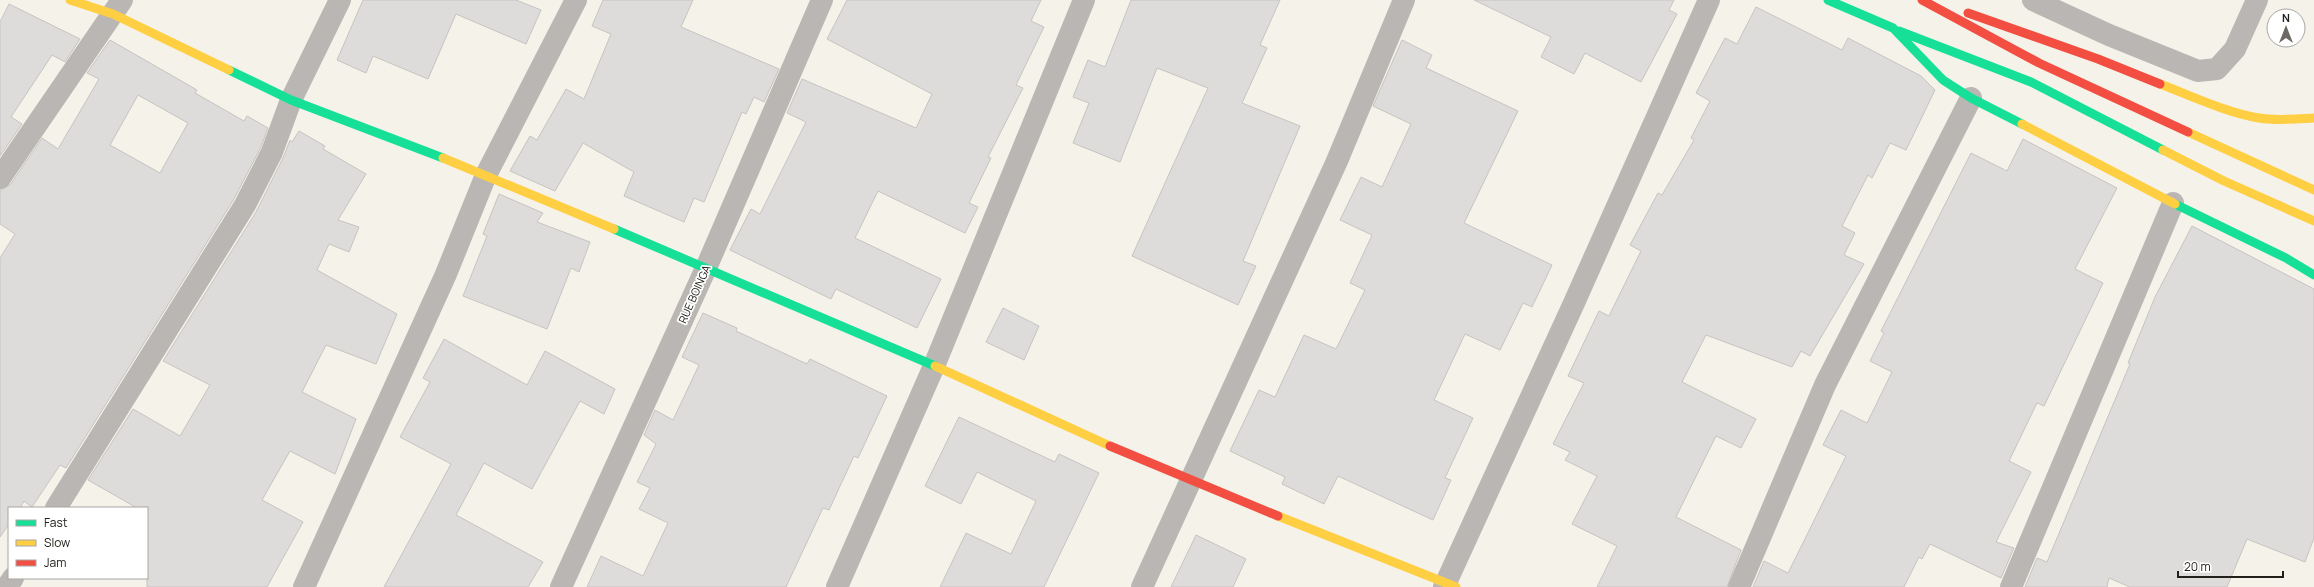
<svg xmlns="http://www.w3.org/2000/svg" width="2314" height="587" viewBox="0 0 2314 587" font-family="Manrope,sans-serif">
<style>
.building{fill:#dedcdb;stroke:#c6c3c1;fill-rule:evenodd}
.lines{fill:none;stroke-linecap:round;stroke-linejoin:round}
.street{stroke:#b9b6b3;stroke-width:22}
.fast{stroke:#16e098;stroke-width:9}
.slow{stroke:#ffcf43;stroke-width:9}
.jam{stroke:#f24e42;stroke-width:9}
.labels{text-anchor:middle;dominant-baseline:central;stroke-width:3.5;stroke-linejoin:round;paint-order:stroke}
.street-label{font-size:11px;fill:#22201a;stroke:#fff}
</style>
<rect width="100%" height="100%" fill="#f5f2e9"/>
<path class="building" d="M 363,0 L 516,0 L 541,10 L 526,44 L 456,14 L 428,79 L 373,56 L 366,73 L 337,60 Z
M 603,0 L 693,0 L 681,27 L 779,69 L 764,102 L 754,97 L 746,114 L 742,112 L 704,202 L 694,198 L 684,222 L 624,196 L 634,172 L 583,143 L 555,191 L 510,171 L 530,136 L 537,140 L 566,89 L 584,99 L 611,34 L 592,26 Z
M 847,0 L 1041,0 L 1031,21 L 1044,27 L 1016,85 L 1023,88 L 988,157 L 991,158 L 969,203 L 978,207 L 965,233 L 878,191 L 855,238 L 941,279 L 917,328 L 836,289 L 831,299 L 730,250 L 751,209 L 760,214 L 806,122 L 787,113 L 802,79 L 916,128 L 932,94 L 827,39 Z
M 1131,0 L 1280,0 L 1260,45 L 1267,48 L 1242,103 L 1300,126 L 1243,261 L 1256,266 L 1238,305 L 1132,256 L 1208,88 L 1157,68 L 1120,162 L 1073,143 L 1089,103 L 1073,97 L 1088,60 L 1105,67 Z
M 1474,0 L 1674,0 L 1669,10 L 1677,14 L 1641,82 L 1585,53 L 1574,74 L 1541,57 L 1551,37 Z
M 9,4 L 80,39 L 65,62 L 52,55 L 11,117 L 22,124 L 0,156 L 0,22 Z
M 1756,7 L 1842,50 L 1848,38 L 1921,76 L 1935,90 L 1906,150 L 1890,143 L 1872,178 L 1868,175 L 1842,226 L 1855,233 L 1844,255 L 1864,264 L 1810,356 L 1801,351 L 1792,367 L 1706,335 L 1682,382 L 1756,419 L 1741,448 L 1716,436 L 1676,517 L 1741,550 L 1727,587 L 1597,587 L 1617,546 L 1572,524 L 1597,476 L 1565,460 L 1570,452 L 1553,444 L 1584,383 L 1568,376 L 1599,311 L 1609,316 L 1641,251 L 1630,245 L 1658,193 L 1662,195 L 1694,140 L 1691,138 L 1710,101 L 1696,93 L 1725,38 L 1737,44 Z
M 110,40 L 197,90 L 195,93 L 244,121 L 247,116 L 268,128 L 261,147 L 234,199 L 66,468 L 60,465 L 32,507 L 24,501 L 20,508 L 9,508 L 9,524 L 0,537 L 0,258 L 15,234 L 0,224 L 0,190 L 10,185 L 42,138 L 58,149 L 99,79 L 87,73 ZM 138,95 L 188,123 L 160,173 L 110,145 Z
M 1402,40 L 1432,55 L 1426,68 L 1518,111 L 1464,223 L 1552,265 L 1532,307 L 1523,303 L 1500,350 L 1465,334 L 1434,400 L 1473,418 L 1445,478 L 1451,480 L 1433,520 L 1338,476 L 1324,504 L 1282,484 L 1285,477 L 1230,451 L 1259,390 L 1275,397 L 1304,335 L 1336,349 L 1365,290 L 1350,283 L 1372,235 L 1340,220 L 1361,177 L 1382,187 L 1411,124 L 1373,106 Z
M 299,131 L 325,146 L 323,149 L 366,174 L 338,220 L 359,227 L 349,252 L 329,244 L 317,270 L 397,314 L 376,364 L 326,345 L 302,392 L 356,419 L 335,474 L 290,451 L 262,500 L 303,522 L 267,587 L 147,587 L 147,508 L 137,508 L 88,480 L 133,409 L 180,436 L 210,385 L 163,361 L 256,212 L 283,158 L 290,140 L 292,142 Z
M 2023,139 L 2117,188 L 2075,269 L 2103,283 L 2044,406 L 2037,403 L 2009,461 L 2031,472 L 1996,542 L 2014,548 L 2001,578 L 1930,544 L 1922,559 L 1919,557 L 1904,587 L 1753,587 L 1764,561 L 1788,573 L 1846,456 L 1823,445 L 1841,410 L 1867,423 L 1892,372 L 1870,361 L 1884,333 L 1881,331 L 1971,153 L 2007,171 Z
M 499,194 L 543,213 L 537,222 L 590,242 L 579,272 L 571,268 L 547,329 L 463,296 L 487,236 L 483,234 Z
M 2192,226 L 2314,289 L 2314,538 L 2305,562 L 2247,539 L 2227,587 L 2130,587 L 2109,578 L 2107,587 L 2025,587 L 2037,558 L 2047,562 L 2130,364 L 2128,363 L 2155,297 Z
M 1003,308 L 1039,326 L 1024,360 L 986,342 Z
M 703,313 L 737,328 L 736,331 L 807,364 L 810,359 L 887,396 L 858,458 L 854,456 L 829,510 L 823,508 L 786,587 L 587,587 L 601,556 L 643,576 L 668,523 L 639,509 L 650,488 L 637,482 L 656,444 L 644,435 L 655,410 L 673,420 L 699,365 L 682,357 Z
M 444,339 L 527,385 L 545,351 L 615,389 L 604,414 L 580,401 L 532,489 L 484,463 L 456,515 L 543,562 L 528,587 L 384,587 L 451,464 L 400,437 L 430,382 L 423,378 Z
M 959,417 L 1055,462 L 1059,454 L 1099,473 L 1044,587 L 940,587 L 966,533 L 1011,554 L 1036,501 L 977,472 L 961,504 L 925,486 Z
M 1196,535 L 1246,559 L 1233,587 L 1171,587 Z"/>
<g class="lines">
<path class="street" d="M 2033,0 L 2109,35 L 2198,71 L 2217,69 L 2235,49 L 2257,0
M 0,178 L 122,0
M 56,508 L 245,205 L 272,152 L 291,100 L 340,0
M 7,587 L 13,578
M 304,587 L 446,274 L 486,175 L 576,0
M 561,587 L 706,268 L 822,0
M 837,587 L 934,366 L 1084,0
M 1142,587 L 1337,161 L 1404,0
M 1444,587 L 1574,303 L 1709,0
M 1739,587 L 1825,385 L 1971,98
M 2011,587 L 2173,203"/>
<path class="fast" d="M 1828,0 L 1893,28
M 1893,28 L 1943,80 L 1971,98 L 2022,124
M 1899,31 L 2031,82 L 2163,150
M 229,70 L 291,100 L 443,158
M 2175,204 L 2286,258 L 2314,275
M 614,229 L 935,366"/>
<path class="slow" d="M 70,0 L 113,14 L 229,70
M 2160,84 C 2192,96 2225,112 2259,118 C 2277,121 2296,119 2314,118
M 2022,124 L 2175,204
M 2188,132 L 2314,190
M 2163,150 L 2224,181 L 2314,221
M 443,158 L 614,229
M 935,366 L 1110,446
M 1278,516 L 1456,587"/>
<path class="jam" d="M 1922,0 L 2039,63 L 2188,132
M 1968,13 L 2098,59 L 2160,84
M 1110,446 L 1278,516"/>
</g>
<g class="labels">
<g class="street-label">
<text transform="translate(694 294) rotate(-66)">RUE BOINGA</text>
</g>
</g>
<rect x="8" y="507" width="140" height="72" fill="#ffffff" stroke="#a7a6a3"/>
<rect x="16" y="520" width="20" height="6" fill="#16e098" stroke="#a7a6a3"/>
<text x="44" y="527" font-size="12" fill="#22201a">Fast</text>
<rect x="16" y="540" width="20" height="6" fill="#ffcf43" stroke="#a7a6a3"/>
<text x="44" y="547" font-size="12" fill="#22201a">Slow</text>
<rect x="16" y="560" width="20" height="6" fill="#f24e42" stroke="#a7a6a3"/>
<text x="44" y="567" font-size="12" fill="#22201a">Jam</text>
<g transform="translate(2286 28)"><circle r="19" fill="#ffffff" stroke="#a7a6a3"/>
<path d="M0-3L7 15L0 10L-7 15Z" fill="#6c6a62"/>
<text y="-6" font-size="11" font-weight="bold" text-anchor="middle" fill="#22201a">N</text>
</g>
<path d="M2178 571v6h105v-6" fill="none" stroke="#22201a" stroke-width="2"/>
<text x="2184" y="571" font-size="12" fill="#22201a" stroke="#ffffff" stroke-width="3" paint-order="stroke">20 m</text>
</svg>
